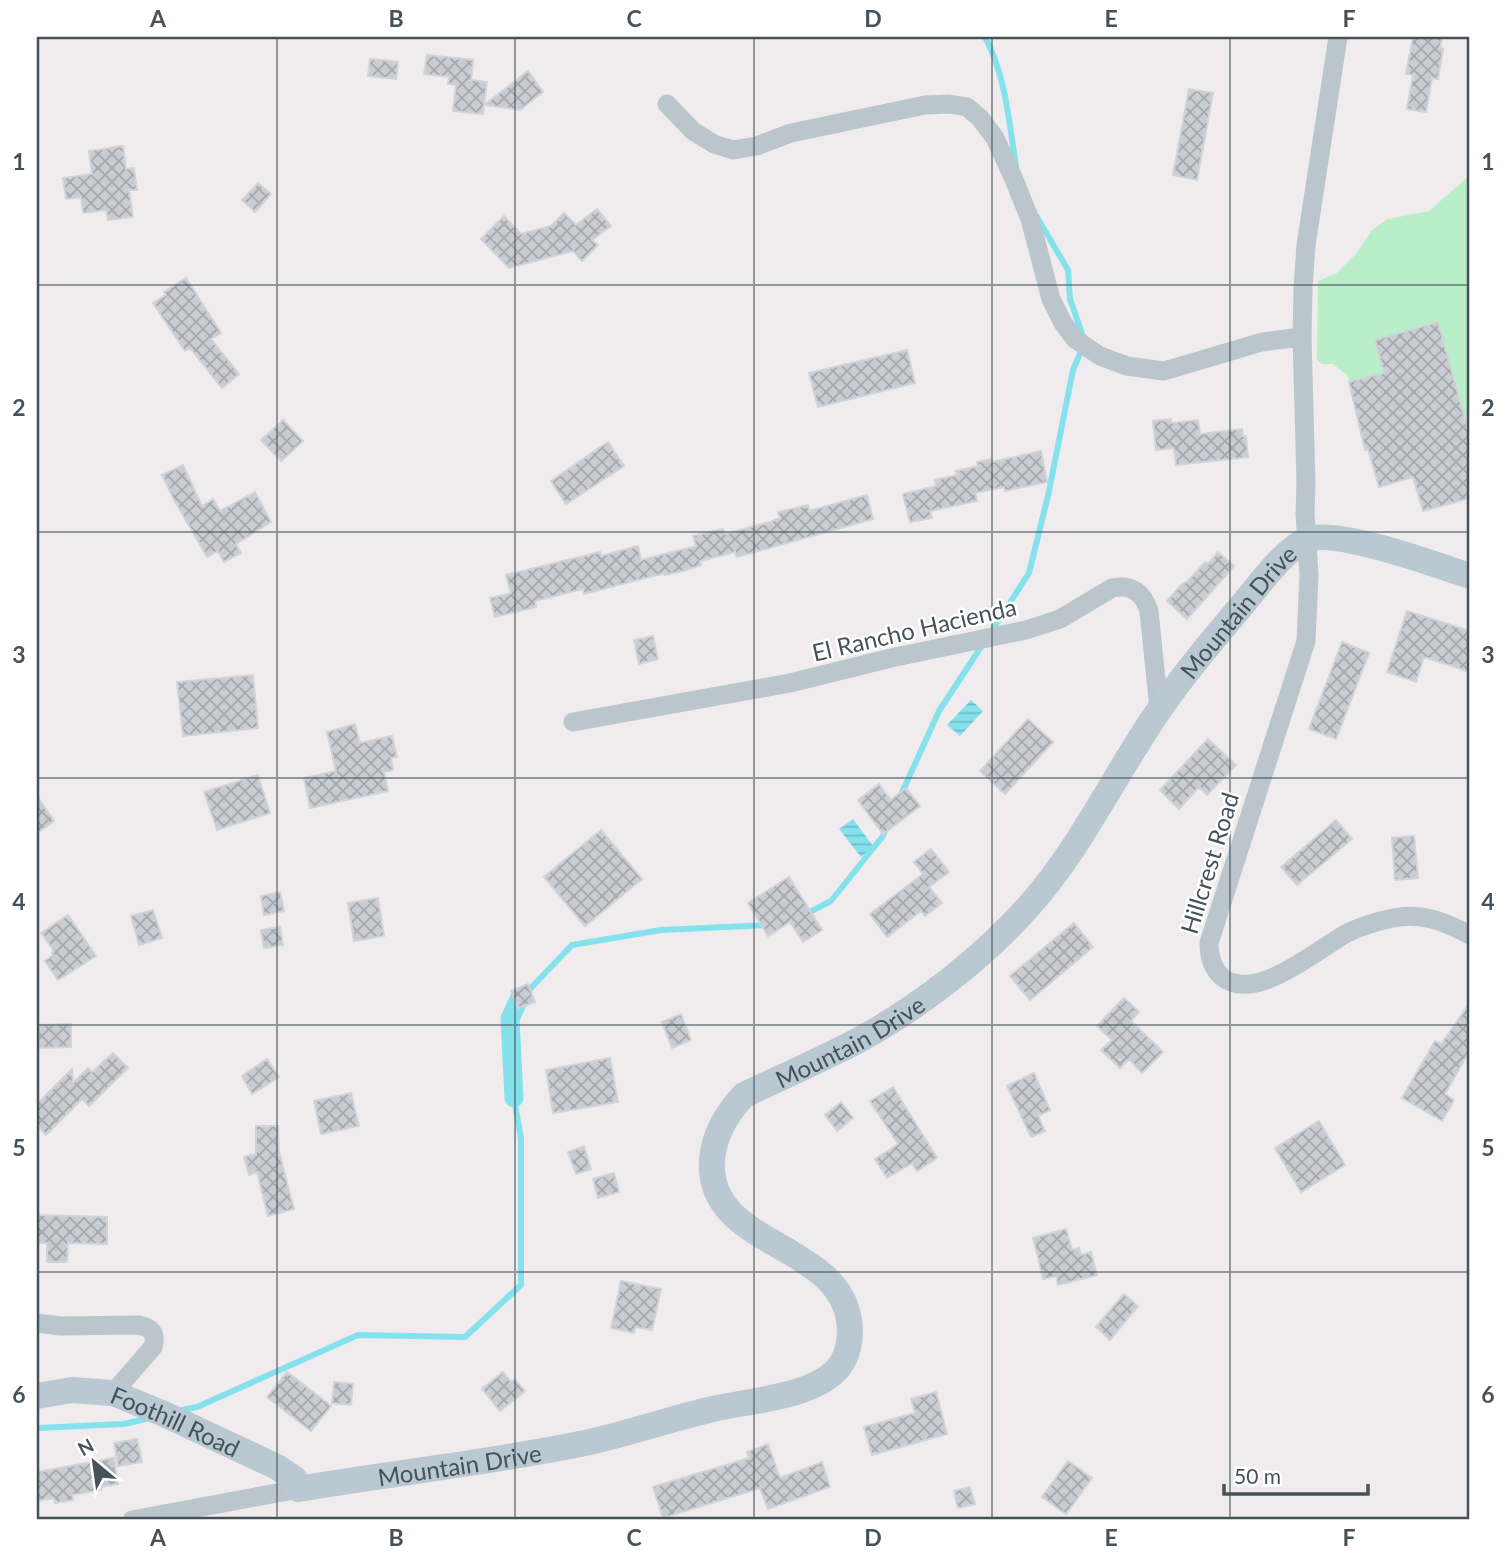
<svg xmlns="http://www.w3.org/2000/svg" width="1507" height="1557" viewBox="0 0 1507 1557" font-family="Lato,sans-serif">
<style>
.green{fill:#b9efc8}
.water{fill:url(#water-rules)}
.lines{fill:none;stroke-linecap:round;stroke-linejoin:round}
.stream{stroke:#85e2ed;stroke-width:6}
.canal{stroke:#85e2ed;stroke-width:19}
.building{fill:url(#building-cross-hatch);stroke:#d0d4d9;stroke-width:2}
.minor{stroke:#bbc6cc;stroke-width:19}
.secondary{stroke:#bac8d1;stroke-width:26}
.grid{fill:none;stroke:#45525a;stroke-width:2;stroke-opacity:0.55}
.labels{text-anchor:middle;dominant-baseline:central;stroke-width:5;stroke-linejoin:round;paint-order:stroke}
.street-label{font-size:24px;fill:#45525a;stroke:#fff}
.neatline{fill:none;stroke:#45525a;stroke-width:2.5}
.grid-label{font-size:23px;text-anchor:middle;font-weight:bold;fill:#45525a}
</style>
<defs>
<pattern id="water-rules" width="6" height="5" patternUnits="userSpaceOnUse" patternTransform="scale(1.75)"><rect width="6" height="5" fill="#85e2ed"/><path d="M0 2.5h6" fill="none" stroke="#6fbac3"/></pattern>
<pattern id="building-cross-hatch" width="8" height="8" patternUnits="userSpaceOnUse" patternTransform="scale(1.75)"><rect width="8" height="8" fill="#c9ccd2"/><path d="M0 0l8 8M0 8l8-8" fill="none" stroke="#a5a8ad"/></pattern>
</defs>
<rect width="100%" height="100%" fill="#f0eced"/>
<path class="green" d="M 1470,175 L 1470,437 L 1438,323 L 1375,340 L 1384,373 L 1349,382 L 1348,376 L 1333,364 L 1322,364 L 1317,360 L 1318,281 L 1337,273 L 1356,254 L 1372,230 L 1388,219 L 1429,211 Z"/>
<path class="water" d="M 971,700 L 983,711 L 960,736 L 947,725 Z
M 853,819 L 874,847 L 861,857 L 839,829 Z"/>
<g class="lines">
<path class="stream" d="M 985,37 C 1006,76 1009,123 1016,166
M 991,632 L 1029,573 L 1048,496 L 1073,370 L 1085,342 L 1070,299 L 1068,270 L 1037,217
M 900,797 L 939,711 L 983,644
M 806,914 L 831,901 L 883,836 L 887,826
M 526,993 L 572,945 L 661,930 L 770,925
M 177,1411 L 197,1407 L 358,1335 L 465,1337 L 521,1285 L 521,1139 L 514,1098
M 37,1428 L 124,1424 L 150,1418"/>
<path class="canal" d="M 514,1098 L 510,1019 L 519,999"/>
</g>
<path class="building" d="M 1413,37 L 1442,37 L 1440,48 L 1443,49 L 1438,79 L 1432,78 L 1426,112 L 1407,109 L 1413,75 L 1406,74 Z
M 427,55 L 473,60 L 471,80 L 487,82 L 484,105 L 528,71 L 543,92 L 520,110 L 484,105 L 483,114 L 453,111 L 456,85 L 448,84 L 449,77 L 424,74 Z
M 370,59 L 398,62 L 396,79 L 368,76 Z
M 1189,89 L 1213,93 L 1197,180 L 1173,175 Z
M 123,146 L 126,169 L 134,168 L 137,190 L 129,190 L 133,217 L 108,220 L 106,210 L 83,213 L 81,197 L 66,199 L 63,178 L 92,174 L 89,151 Z
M 258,183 L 271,194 L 255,212 L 242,200 Z
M 597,209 L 611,226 L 592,240 L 598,245 L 582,261 L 573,251 L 509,268 L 481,239 L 504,216 L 521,234 L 551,226 L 564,213 L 576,225 Z
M 186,278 L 221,333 L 211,339 L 239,374 L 222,388 L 190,348 L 185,351 L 153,303 L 166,295 L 164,292 Z
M 1438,322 L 1470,437 L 1470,498 L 1423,511 L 1413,477 L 1379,487 L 1368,449 L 1365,450 L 1349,382 L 1384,373 L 1375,340 Z
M 907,350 L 915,383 L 818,407 L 809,373 Z
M 1171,419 L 1171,423 L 1198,420 L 1200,434 L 1242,429 L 1243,436 L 1246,436 L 1248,457 L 1176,465 L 1174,448 L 1156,450 L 1153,421 Z
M 283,420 L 303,441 L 281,461 L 261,440 Z
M 608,442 L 624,466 L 566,504 L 551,481 Z
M 1041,451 L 1047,482 L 1005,491 L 1004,487 L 975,493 L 977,501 L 930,511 L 932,518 L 910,522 L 903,494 L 936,486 L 935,480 L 957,475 L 956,471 L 978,466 L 977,462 L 991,459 L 992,462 Z
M 183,465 L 202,506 L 213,499 L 220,511 L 255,492 L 271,522 L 236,544 L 241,553 L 224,562 L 218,551 L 207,557 L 173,498 L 162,475 Z
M 867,495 L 873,519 L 737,557 L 735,552 L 700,561 L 701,565 L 683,571 L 665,575 L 665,573 L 584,594 L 583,589 L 535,601 L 536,607 L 495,617 L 490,598 L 511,593 L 506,575 L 600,552 L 601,556 L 638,546 L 641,560 L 696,546 L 693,536 L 723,529 L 725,534 L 770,522 L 780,518 L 778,512 L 808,505 L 809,511 Z
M 1218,552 L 1234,566 L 1187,619 L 1167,601 L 1181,585 L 1188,581 L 1205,562 L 1208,564 Z
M 1407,611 L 1470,631 L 1470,672 L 1424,657 L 1416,682 L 1387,672 Z
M 653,636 L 658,659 L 639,664 L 634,640 Z
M 1342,642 L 1369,653 L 1336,739 L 1309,729 Z
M 253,675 L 258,728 L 183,736 L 177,682 Z
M 1028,719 L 1053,742 L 1005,794 L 980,771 Z
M 355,724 L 360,743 L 392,736 L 397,757 L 391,758 L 393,770 L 384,772 L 388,791 L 310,808 L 304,778 L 336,771 L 327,732 Z
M 1208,739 L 1236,765 L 1207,795 L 1199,787 L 1179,809 L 1160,790 Z
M 258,775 L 270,813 L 217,830 L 204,792 Z
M 879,784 L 891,800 L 906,788 L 920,806 L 883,834 L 858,800 Z
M 37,796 L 54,821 L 37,833 Z
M 1336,820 L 1352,839 L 1297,885 L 1281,867 Z
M 601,830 L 642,879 L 585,926 L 544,877 Z
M 1414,836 L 1418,878 L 1395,880 L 1392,838 Z
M 931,849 L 949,872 L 929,887 L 942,903 L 925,916 L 921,911 L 887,937 L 870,914 L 923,874 L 914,862 Z
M 789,877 L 822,930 L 803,942 L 790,922 L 768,936 L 748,903 Z
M 280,892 L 284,911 L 264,915 L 261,896 Z
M 378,898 L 384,936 L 354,941 L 348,903 Z
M 153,910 L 162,938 L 139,945 L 131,916 Z
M 68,915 L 96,956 L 58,980 L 45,961 L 53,955 L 52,953 L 54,951 L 41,933 Z
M 1074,923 L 1093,947 L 1030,1000 L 1010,976 Z
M 280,927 L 283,945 L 264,948 L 261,930 Z
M 528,984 L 535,1002 L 518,1008 L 511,991 Z
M 1124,998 L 1139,1012 L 1131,1021 L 1163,1052 L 1142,1073 L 1129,1059 L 1120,1068 L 1101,1050 L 1112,1040 L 1097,1026 Z
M 1470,1003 L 1470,1050 L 1445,1094 L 1454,1100 L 1442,1121 L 1402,1098 L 1435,1041 L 1441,1044 Z
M 681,1014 L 691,1040 L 672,1048 L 662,1022 Z
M 71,1024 L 71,1047 L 39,1048 L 38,1025 Z
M 113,1053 L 128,1068 L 89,1106 L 82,1099 L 46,1135 L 37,1125 L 37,1104 L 72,1069 L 73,1083 L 88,1068 L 92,1072 Z
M 610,1058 L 618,1102 L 553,1113 L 546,1070 Z
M 267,1059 L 279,1077 L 252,1094 L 242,1076 Z
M 1034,1073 L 1050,1110 L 1038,1116 L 1045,1131 L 1031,1137 L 1007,1086 Z
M 893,1087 L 937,1158 L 917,1171 L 912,1163 L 887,1178 L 875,1159 L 898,1144 L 870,1101 Z
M 351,1093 L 359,1126 L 321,1134 L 314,1101 Z
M 841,1102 L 853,1118 L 837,1131 L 825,1115 Z
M 1319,1121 L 1345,1165 L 1301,1192 L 1275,1148 Z
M 256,1126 L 278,1126 L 279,1152 L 294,1209 L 268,1216 L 257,1172 L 249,1175 L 244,1157 L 256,1154 Z
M 584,1146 L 591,1169 L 576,1174 L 568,1152 Z
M 614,1173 L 619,1192 L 598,1198 L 593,1179 Z
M 37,1215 L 107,1217 L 107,1244 L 68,1243 L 67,1262 L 47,1262 L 47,1243 L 37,1243 Z
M 1066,1229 L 1072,1250 L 1079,1248 L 1081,1255 L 1091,1252 L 1097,1275 L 1058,1285 L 1056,1276 L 1043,1279 L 1033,1238 Z
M 621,1281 L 661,1289 L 652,1330 L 635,1327 L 634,1333 L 611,1328 Z
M 1124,1294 L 1138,1306 L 1110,1340 L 1096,1327 Z
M 287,1372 L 331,1406 L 311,1431 L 267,1397 Z
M 503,1372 L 511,1382 L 515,1379 L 525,1391 L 500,1411 L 482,1389 Z
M 334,1382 L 353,1384 L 351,1405 L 332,1403 Z
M 936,1392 L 947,1434 L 872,1455 L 864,1427 L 915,1413 L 911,1399 Z
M 137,1439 L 142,1462 L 118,1466 L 114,1443 Z
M 768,1444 L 780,1478 L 822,1462 L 830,1487 L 768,1509 L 760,1488 L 663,1518 L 653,1487 L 749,1458 L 747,1452 Z
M 114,1458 L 118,1484 L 101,1487 L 101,1490 L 72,1495 L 73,1500 L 55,1503 L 54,1498 L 37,1501 L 37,1472 Z
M 1068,1461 L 1092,1478 L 1066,1514 L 1042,1497 Z
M 970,1487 L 975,1504 L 958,1508 L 954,1491 Z"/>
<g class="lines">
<path class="minor" d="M 1338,37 L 1306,245 L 1303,288 L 1302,337 L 1306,483 L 1305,514 L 1309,575 L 1306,641 L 1209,943 C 1209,957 1212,968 1222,977 C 1255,1004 1318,949 1347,933 C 1362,926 1378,921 1393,918 C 1422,912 1445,922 1470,935
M 667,104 L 693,131 L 714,144 L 733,150 L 756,146 L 791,133 L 925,105 L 949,104 L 967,107 L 980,118 L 995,138 L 1013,177 L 1030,219 L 1051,299 L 1063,323 L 1075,339 L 1100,356 L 1127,366 L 1164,371 L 1262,342 L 1302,337
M 573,722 L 790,683 L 891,658 L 1026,630 L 1060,619 L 1112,588 C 1131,584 1143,592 1149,611 L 1159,709
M 37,1323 L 61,1326 L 138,1325 C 151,1327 157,1333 153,1347 L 113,1393
M 132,1520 L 298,1489"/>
<path class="secondary" id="s1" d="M 37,1396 L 72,1390 L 113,1393 L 164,1414 L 277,1467 L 295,1479 L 298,1489 C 392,1473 487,1463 580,1444 C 625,1435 669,1419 713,1409 C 751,1400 823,1397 843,1361 C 850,1348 851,1334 849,1320 C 837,1241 706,1247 712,1160 C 714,1134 726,1114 744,1095 C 782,1077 821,1060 859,1040 C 919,1007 983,958 1029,906 C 1077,852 1109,786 1149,725 C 1177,682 1210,643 1243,604 C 1259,585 1283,551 1306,540 C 1334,527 1439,566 1470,576"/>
</g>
<path class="grid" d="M 277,37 L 277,1520M 515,37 L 515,1520M 754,37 L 754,1520M 992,37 L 992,1520M 1230,37 L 1230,1520M 37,285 L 1470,285M 37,532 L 1470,532M 37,778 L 1470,778M 37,1025 L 1470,1025M 37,1272 L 1470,1272"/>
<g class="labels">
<g class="street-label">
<text stroke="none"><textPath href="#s1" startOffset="1899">Mountain Drive</textPath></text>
<text transform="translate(914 629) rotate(-13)">El Rancho Hacienda</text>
<text transform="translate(1209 863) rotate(-73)">Hillcrest Road</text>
<text stroke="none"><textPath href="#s1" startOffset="1311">Mountain Drive</textPath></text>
<text stroke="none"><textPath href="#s1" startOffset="145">Foothill Road</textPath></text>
<text stroke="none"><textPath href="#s1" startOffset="452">Mountain Drive</textPath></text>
</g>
</g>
<rect width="1507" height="1557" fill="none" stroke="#ffffff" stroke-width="77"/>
<g transform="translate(94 1462) rotate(331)" stroke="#ffffff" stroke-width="5" paint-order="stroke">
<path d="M0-5L12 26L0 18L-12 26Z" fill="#45525a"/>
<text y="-10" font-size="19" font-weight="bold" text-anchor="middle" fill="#45525a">N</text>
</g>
<path d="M1224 1484v10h144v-10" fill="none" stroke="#45525a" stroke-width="3.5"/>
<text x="1234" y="1484" font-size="21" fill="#45525a" stroke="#ffffff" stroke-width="5" paint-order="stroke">50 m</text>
<rect x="38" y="38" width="1430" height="1480" class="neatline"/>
<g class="grid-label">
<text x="158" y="27">A</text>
<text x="396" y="27">B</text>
<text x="634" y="27">C</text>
<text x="873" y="27">D</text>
<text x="1111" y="27">E</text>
<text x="1349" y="27">F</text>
<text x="19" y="170">1</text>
<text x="1488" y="170">1</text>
<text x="19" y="416">2</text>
<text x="1488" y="416">2</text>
<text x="19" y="663">3</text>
<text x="1488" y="663">3</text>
<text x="19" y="910">4</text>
<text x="1488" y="910">4</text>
<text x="19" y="1156">5</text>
<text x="1488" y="1156">5</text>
<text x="19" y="1403">6</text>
<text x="1488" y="1403">6</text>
<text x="158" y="1546">A</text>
<text x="396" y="1546">B</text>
<text x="634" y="1546">C</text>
<text x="873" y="1546">D</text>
<text x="1111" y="1546">E</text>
<text x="1349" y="1546">F</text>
</g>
</svg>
